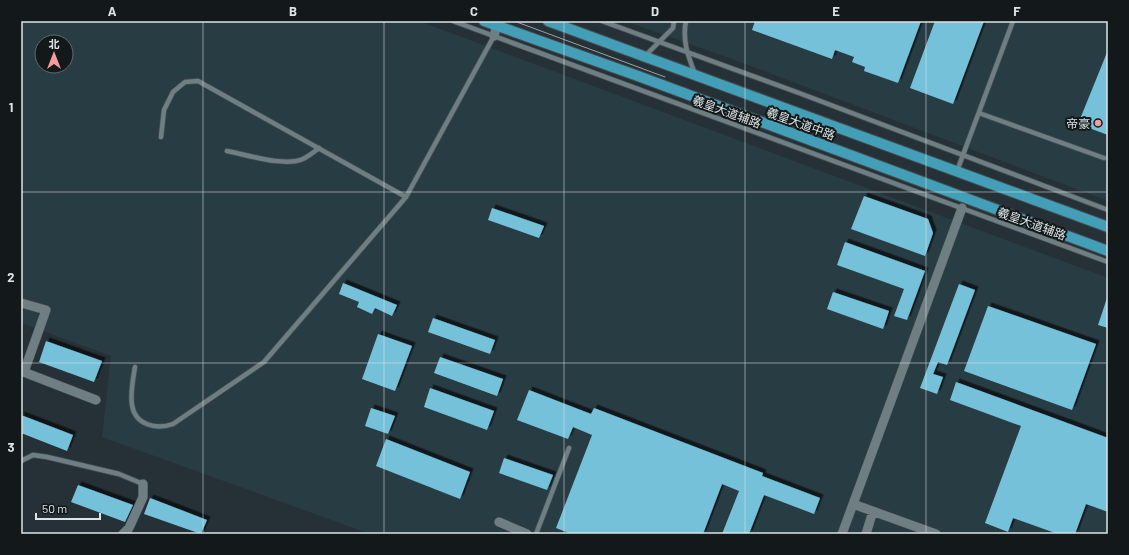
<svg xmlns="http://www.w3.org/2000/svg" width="1129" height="555" viewBox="0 0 1129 555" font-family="Barlow,'Noto Sans SC',sans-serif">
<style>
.built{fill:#283c43;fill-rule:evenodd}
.building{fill:#75c1da;filter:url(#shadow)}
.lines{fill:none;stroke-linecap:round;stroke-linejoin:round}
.service-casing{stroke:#434e51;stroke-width:6}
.minor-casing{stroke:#434e51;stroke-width:10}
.primary-casing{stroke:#434e51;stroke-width:12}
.path{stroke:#6b767a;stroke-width:1.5;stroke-dasharray:3 3;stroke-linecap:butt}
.service{stroke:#6f7e83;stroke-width:4.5}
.minor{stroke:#6f7e83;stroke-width:9}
.primary{stroke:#439fb7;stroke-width:10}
.tram{stroke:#99a2a6;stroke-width:1}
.grid{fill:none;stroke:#dce4e6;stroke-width:1;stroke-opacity:0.55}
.poi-dot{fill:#f59b9d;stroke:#13181a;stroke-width:1.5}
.labels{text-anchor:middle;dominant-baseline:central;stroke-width:4;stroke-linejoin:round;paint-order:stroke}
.street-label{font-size:12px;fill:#dce4e6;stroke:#13181a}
.poi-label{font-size:12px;fill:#dce4e6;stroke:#13181a;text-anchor:end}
.neatline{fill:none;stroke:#dce4e6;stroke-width:1.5}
.grid-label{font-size:13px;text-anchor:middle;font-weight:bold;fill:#dce4e6}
</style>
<defs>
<filter id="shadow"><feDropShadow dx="3.5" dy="-3.5" stdDeviation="0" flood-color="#0009"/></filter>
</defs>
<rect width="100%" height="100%" fill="#253136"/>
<path class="built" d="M 21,21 L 419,21 L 1108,278 L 1108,534 L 370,534 L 102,437 L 111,356 L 21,323 ZM 42,42 L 66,42 L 66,66 L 42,66 Z
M 625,21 L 1108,21 L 1108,201 L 740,62 Z"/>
<path class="building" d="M 755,21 L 921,21 L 898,83 L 864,71 L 865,67 L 852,62 L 854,57 L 835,50 L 832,59 L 752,30 Z
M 935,21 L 984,21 L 953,104 L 910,88 Z
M 1108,50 L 1108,135 L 1078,124 Z
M 864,196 L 928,219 L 933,233 L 925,256 L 851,229 Z
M 492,208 L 544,226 L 539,238 L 488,220 Z
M 845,242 L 925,271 L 907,320 L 894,316 L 904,289 L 837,265 Z
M 343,283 L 397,305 L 392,316 L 375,308 L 372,314 L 357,307 L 359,302 L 339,294 Z
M 959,284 L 975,290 L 947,365 L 938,362 L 933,374 L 943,377 L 937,394 L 920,388 Z
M 833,292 L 889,311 L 883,329 L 827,309 Z
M 1107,298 L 1108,298 L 1108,328 L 1098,325 Z
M 988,306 L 1096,344 L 1072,410 L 964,371 Z
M 433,318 L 495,340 L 490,354 L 428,332 Z
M 378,334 L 412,346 L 395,391 L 362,379 Z
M 46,341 L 102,361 L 94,382 L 39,362 Z
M 440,357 L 503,379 L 497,396 L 434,373 Z
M 956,382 L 1108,438 L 1108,512 L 1086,504 L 1075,534 L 1058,534 L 1013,518 L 1008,532 L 985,523 L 1021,426 L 950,400 Z
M 430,388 L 494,411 L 487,430 L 424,407 Z
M 529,390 L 591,414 L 594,408 L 763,473 L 762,476 L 820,498 L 814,514 L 764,495 L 749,534 L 722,534 L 739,491 L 722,484 L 703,534 L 571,534 L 556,528 L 592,435 L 573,427 L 568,439 L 517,420 Z
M 371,408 L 395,416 L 388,434 L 365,426 Z
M 21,415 L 73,435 L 67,451 L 21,433 Z
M 386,439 L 470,472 L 460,499 L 376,466 Z
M 504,458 L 553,475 L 547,490 L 499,473 Z
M 78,485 L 133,505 L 125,522 L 71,502 Z
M 150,498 L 207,520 L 201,534 L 144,514 Z"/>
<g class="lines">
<g class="service-casing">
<path id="service" d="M 453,21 L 1108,262
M 602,21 L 799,93 L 1108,210
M 686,21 C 682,40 688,56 695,74
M 645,56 L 673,28 L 674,21
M 979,113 L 1104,158
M 161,137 L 164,110 L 173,92 L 185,82 L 198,81 L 406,197
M 227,151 C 248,155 284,167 303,159 C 309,156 314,152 319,148
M 957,171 L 1013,21
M 135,367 C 133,379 130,393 132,405 C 135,425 156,430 173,424 L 264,362 L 406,197 L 494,36
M 21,461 L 33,455 L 47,457 L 119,474 L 143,484
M 536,534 L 569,448"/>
</g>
<g class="minor-casing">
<path id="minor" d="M 494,36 L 498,21
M 21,303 L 46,310 L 24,372
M 21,371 L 96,400
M 853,504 L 936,534
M 499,522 L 527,534
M 123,534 L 129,528 L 143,497 L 143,484
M 842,534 L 962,208
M 866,534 L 873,511"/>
</g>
<g class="primary-casing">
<path id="primary" d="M 484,21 L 638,76 L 1108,251
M 548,21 L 1108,227"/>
</g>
<path class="path" d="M 523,21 L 525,22"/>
<use href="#service" class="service"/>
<use href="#minor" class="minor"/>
<use href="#primary" class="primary"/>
<path class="tram" d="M 514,21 L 665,77"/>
</g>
<path class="grid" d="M 203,21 L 203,534M 384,21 L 384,534M 564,21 L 564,534M 745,21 L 745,534M 926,21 L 926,534M 21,192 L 1108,192M 21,363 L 1108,363"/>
<circle class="poi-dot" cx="1098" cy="123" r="4"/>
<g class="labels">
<g class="street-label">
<text transform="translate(727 111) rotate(20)">羲皇大道辅路</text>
<text transform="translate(801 123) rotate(20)">羲皇大道中路</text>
<text transform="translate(1032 223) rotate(20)">羲皇大道辅路</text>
</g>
<g class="poi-label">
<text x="1090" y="123">帝豪</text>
</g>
</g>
<rect width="1129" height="555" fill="none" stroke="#13181a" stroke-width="44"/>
<g transform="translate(54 54)"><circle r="19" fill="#13181a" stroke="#636a6c"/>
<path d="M0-3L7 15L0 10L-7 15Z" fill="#f59b9d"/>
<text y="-6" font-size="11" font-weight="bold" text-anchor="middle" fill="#dce4e6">北</text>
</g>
<path d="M36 513v6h64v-6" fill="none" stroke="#dce4e6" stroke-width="2"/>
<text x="42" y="513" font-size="12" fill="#dce4e6" stroke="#13181a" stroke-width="3" paint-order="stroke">50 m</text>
<rect x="22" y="22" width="1085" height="511" class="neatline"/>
<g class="grid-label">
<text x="112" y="16">A</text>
<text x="293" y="16">B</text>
<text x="474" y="16">C</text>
<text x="655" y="16">D</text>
<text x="836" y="16">E</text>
<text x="1017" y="16">F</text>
<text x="11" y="112">1</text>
<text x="11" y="282">2</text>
<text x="11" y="452">3</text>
</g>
</svg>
